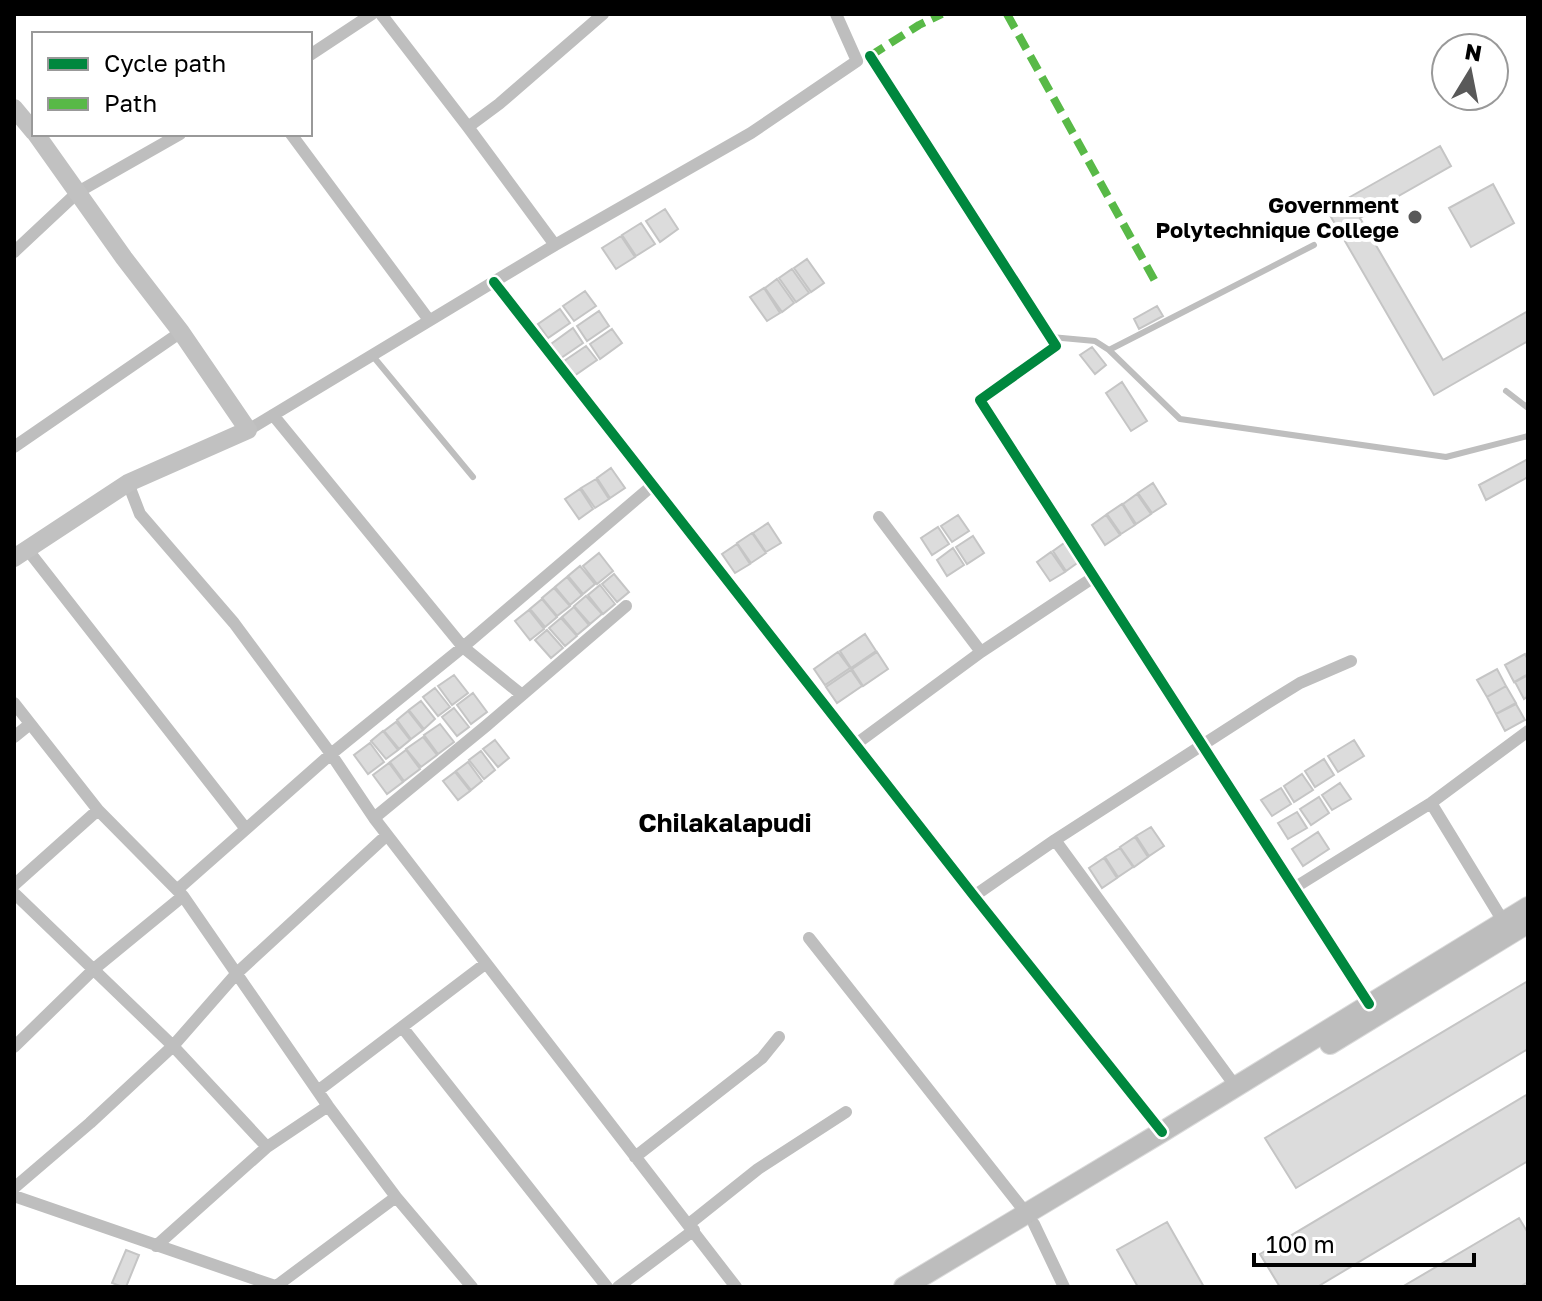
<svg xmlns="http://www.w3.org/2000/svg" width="1542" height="1301" viewBox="0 0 1542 1301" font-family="'Golos Text',sans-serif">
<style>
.building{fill:#dcdcdc;stroke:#c5c5c5;stroke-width:2}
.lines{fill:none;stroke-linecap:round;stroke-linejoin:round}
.primary-casing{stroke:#dbdbdb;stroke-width:22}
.lane{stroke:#bebebe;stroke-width:6}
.street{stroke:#bebebe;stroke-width:12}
.secondary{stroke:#c1c1c1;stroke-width:18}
.primary{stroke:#bdbdbd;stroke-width:20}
.quiet{stroke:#58b947;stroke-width:8;stroke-dasharray:16 8;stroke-linecap:butt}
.cycleway-casing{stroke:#fff;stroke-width:15}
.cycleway{stroke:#00873e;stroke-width:10}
.poi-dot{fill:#595959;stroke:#fff;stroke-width:3}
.labels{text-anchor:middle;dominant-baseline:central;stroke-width:8;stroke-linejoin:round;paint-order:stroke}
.poi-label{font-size:22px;font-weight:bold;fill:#000;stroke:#fff;text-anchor:end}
.quarter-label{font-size:26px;font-weight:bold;fill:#000;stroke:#fff}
</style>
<rect width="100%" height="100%" fill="#fff"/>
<path class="building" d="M 1440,146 L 1451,166 L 1360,218 L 1443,360 L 1528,311 L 1528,341 L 1434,395 L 1327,210 Z
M 1493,184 L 1514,223 L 1471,247 L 1449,208 Z
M 665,209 L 678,229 L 660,242 L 646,221 Z
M 641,223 L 655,244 L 636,256 L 622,235 Z
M 621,236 L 635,257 L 616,269 L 602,248 Z
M 807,259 L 824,283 L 811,292 L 794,268 Z
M 792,269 L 809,293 L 796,302 L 779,278 Z
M 777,279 L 794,303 L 782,312 L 765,288 Z
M 764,288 L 780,313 L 767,321 L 750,297 Z
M 585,291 L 596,306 L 574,321 L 563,306 Z
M 1157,306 L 1163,316 L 1139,329 L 1134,319 Z
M 560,309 L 570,323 L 548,338 L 538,324 Z
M 599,311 L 609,326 L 587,341 L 577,326 Z
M 573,328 L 583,343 L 561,358 L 551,344 Z
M 612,329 L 622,343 L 600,359 L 590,344 Z
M 586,346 L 597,360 L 574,376 L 564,361 Z
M 1092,347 L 1106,365 L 1095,374 L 1080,355 Z
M 1122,382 L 1147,421 L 1131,431 L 1106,393 Z
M 1528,459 L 1528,477 L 1486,500 L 1479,485 Z
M 611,468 L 625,488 L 610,498 L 597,478 Z
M 596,479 L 609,499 L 595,508 L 581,488 Z
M 1153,483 L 1166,504 L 1152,513 L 1138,493 Z
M 580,489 L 593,509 L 579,519 L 565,499 Z
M 1137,494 L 1151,514 L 1136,524 L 1123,504 Z
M 1122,504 L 1135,525 L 1121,534 L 1107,514 Z
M 958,515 L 969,531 L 952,542 L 941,526 Z
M 1106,515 L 1120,535 L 1105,545 L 1092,525 Z
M 768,523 L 781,543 L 766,552 L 753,533 Z
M 938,527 L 949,544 L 932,555 L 921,538 Z
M 752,533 L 766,553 L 751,563 L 737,543 Z
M 973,536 L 984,553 L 967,564 L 956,547 Z
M 1067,541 L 1080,561 L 1066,571 L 1053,551 Z
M 737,544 L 750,564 L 735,573 L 722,554 Z
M 953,548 L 964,565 L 947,576 L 937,560 Z
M 1051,552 L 1065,572 L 1050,581 L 1037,562 Z
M 599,553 L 613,571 L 597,584 L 583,566 Z
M 580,566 L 595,584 L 583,594 L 568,576 Z
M 614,574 L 629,592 L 617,602 L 602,584 Z
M 567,577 L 582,595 L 570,605 L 555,587 Z
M 600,585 L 615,604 L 603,614 L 588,595 Z
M 554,588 L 570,606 L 557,616 L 542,598 Z
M 586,596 L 602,614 L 590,624 L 574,606 Z
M 542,599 L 557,617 L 545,627 L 530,609 Z
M 574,607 L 589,625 L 577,635 L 562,617 Z
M 529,610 L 544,629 L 530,640 L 515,621 Z
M 561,618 L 577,636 L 565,646 L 549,628 Z
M 547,630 L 563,648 L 551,658 L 535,640 Z
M 865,634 L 876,651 L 851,668 L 840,651 Z
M 838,652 L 850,668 L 825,685 L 814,669 Z
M 877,652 L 888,669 L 863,686 L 852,669 Z
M 1525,654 L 1528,660 L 1528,674 L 1514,682 L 1505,665 Z
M 1497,669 L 1506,686 L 1487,697 L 1477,680 Z
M 851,670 L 862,686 L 837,703 L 826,687 Z
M 454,675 L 468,693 L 452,705 L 438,686 Z
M 1528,675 L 1528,696 L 1524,699 L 1515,682 Z
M 1506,686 L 1516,703 L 1496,714 L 1487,697 Z
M 435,688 L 450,707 L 438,716 L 423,697 Z
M 473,693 L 487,712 L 471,724 L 457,705 Z
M 421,701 L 435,719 L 424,729 L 409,710 Z
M 1516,704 L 1525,720 L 1505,731 L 1496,714 Z
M 454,708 L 469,727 L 457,736 L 442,717 Z
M 408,711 L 423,730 L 411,739 L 397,720 Z
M 396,722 L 410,740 L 399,749 L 384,731 Z
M 440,724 L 454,742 L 438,754 L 424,735 Z
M 383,731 L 398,750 L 386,759 L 371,741 Z
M 423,737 L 437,755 L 421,767 L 406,749 Z
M 495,740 L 509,758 L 498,767 L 483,749 Z
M 1354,740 L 1364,756 L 1338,772 L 1328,756 Z
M 370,743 L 384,762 L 368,774 L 354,755 Z
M 406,750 L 420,769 L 404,781 L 390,762 Z
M 481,751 L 495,770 L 484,779 L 469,760 Z
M 1324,759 L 1334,775 L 1315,787 L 1305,771 Z
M 468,762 L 482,781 L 471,790 L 456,771 Z
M 389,763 L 403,782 L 387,794 L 373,775 Z
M 455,772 L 470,791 L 458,800 L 443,781 Z
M 1302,774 L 1313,790 L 1294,802 L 1284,786 Z
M 1340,783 L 1351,799 L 1332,810 L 1322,795 Z
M 1281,788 L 1291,804 L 1272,816 L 1261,800 Z
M 1319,797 L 1329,813 L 1311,825 L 1300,809 Z
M 1297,812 L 1307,828 L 1288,839 L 1278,823 Z
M 1151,827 L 1164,846 L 1149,856 L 1136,836 Z
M 1318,832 L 1329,849 L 1303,866 L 1292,849 Z
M 1135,837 L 1148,857 L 1134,867 L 1120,847 Z
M 1120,848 L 1133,867 L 1118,877 L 1105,857 Z
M 1104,858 L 1117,878 L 1102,888 L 1089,868 Z
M 1528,981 L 1528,1049 L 1296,1188 L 1265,1138 Z
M 1528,1094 L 1528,1161 L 1317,1287 L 1280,1287 L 1260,1254 Z
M 1519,1218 L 1528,1233 L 1528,1282 L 1520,1287 L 1402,1287 Z
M 1167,1222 L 1204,1287 L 1138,1287 L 1117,1250 Z
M 126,1250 L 139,1255 L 126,1287 L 123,1287 L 112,1283 Z"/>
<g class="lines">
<g class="primary-casing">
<path id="primary" d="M 1330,1044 L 1528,923
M 904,1287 L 1162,1132 L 1528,907"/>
</g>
<path class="lane" d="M 1051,337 L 1095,341 L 1109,350 L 1314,245
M 1109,350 L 1180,419 L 1446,457 L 1528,436
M 372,355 L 473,477
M 1506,391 L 1528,408"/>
<path class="street" d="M 381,14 L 468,127 L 555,245
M 310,55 L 372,14
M 870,56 L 1056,346 L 980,400 L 1369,1004
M 468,127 L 499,104 L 603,14
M 291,134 L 429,320
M 14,252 L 78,192 L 180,134
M 494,282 L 974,896 L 1162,1132
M 273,415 L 463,647 L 522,695
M 248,430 L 555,245 L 751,133 L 857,61 L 836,14
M 14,447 L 181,332
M 128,483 L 140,514 L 234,623 L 331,754 L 374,818 L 736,1287
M 879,517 L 981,652
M 27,549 L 246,829
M 14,703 L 98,810 L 183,896 L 328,1106 L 396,1197 L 472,1287
M 14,737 L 30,724
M 856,744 L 981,652 L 1094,577
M 1431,803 L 1503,921
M 374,818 L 486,726 L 626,606
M 1055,840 L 1236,1087
M 14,885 L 98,810
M 1294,888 L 1431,803 L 1528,731
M 178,889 L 331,754 L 463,647 L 653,485
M 14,893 L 173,1046 L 267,1147
M 974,896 L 1055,840 L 1266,704 L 1300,683 L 1351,661
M 809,938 L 1026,1213
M 402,1027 L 607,1287
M 14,1047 L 94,969 L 183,896
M 319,1090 L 485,964
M 635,1157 L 762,1058 L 779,1037
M 14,1188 L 90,1123 L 173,1046 L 237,973 L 387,835
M 14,1196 L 278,1287
M 689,1224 L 758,1169 L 846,1112
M 1034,1224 L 1064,1287
M 156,1246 L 267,1147 L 328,1106
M 275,1287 L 396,1197
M 618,1287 L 694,1230"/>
<path class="secondary" d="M 14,108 L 34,132
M 14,558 L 128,483 L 248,430 L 181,332 L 124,258 L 36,134"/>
<use href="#primary" class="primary"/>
<path class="quiet" d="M 1007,14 L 1156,283
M 870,56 L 919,25 L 942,14"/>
<g class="cycleway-casing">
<path id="cycleway" d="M 870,56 L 1056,346 L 980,400 L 1369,1004
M 494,282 L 974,896 L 1162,1132"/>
</g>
<use href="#cycleway" class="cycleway"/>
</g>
<circle class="poi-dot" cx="1415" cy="217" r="8"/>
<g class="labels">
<g class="poi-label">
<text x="1399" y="204">Government<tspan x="1399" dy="25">Polytechnique College</tspan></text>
</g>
<g class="quarter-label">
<text x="725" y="822">Chilakalapudi</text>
</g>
</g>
<rect width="1542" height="1301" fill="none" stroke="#000000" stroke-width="32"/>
<rect x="32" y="32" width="280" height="104" fill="#ffffff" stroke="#999999" stroke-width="2"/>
<rect x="48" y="58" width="40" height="12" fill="#00873e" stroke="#999999" stroke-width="2"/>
<text x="104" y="72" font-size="24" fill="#000000">Cycle path</text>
<rect x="48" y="98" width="40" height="12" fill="#58b947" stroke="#999999" stroke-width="2"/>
<text x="104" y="112" font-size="24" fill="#000000">Path</text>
<g transform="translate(1470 72) rotate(10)"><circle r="38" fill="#ffffff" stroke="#999999" stroke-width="2"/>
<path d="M0-6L14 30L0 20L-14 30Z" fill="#595959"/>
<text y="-12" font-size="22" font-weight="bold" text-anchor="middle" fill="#000000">N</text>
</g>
<path d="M1254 1253v12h220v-12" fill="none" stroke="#000000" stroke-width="4"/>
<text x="1266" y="1253" font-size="24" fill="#000000" stroke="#ffffff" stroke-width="6" paint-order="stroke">100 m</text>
</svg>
